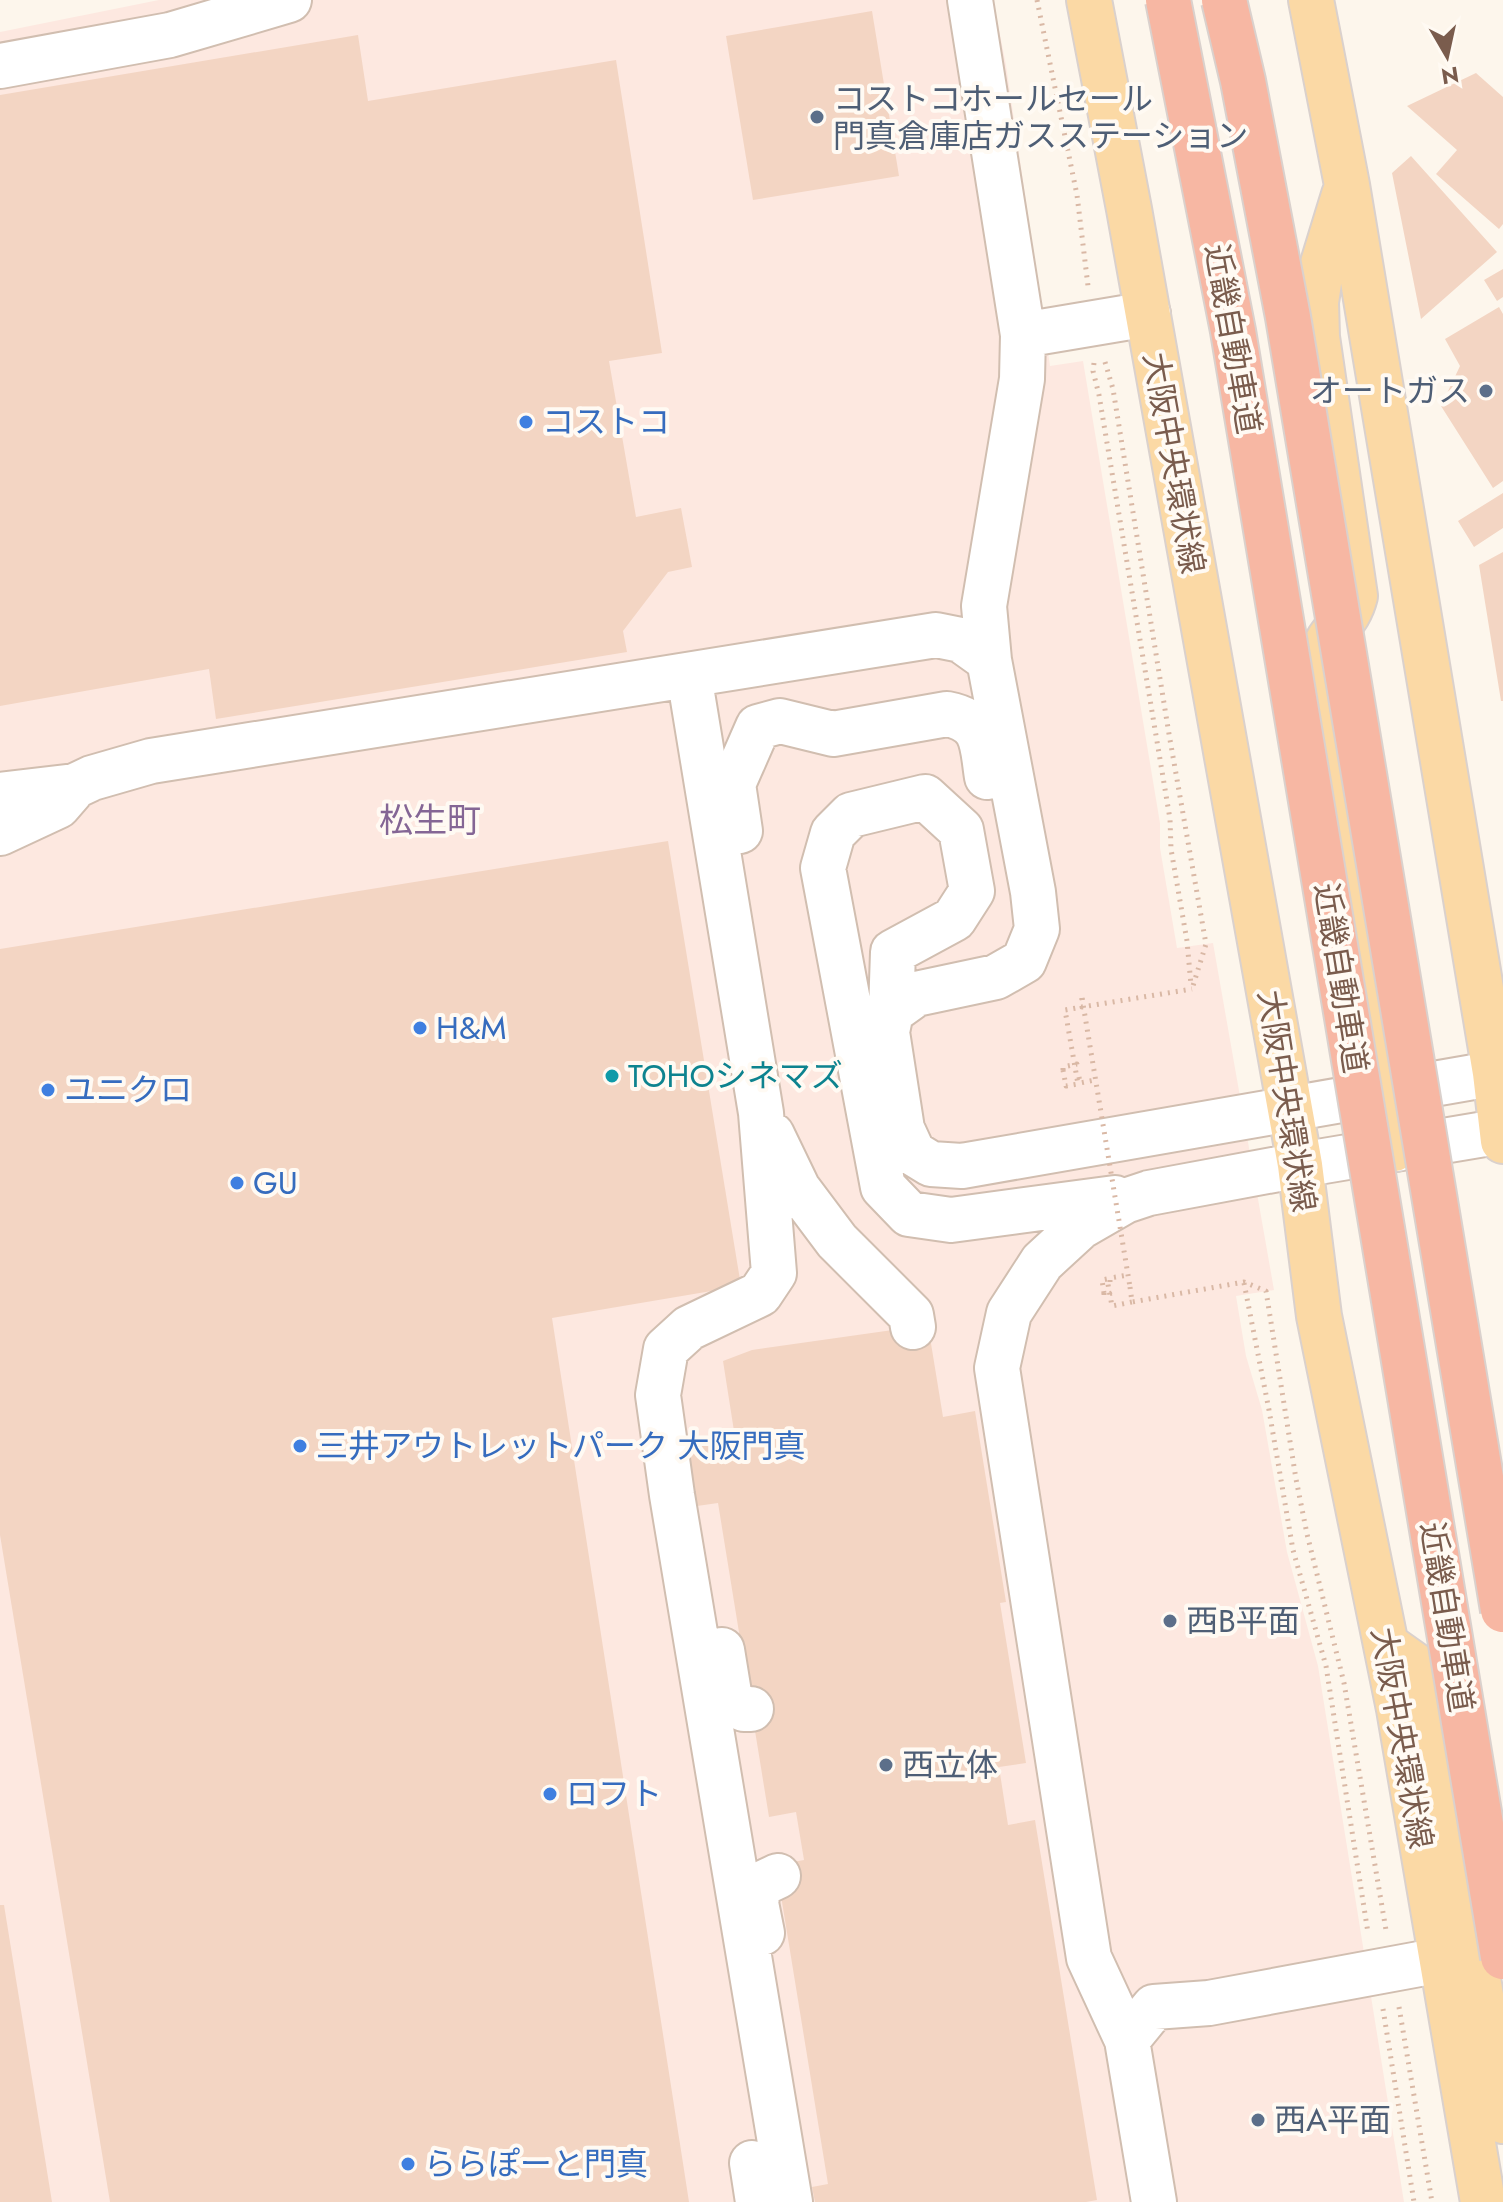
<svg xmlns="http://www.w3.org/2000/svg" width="1503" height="2202" viewBox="0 0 1503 2202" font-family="Jost,'Noto Sans JP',sans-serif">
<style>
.commercial{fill:#fde8e0}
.building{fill:#f3d5c3}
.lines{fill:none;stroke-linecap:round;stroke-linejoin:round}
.minor-casing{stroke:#d1beb0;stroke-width:48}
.major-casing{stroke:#dad1cd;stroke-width:48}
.path{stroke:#d9b8a5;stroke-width:5;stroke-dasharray:2 6;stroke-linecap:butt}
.minor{stroke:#fff;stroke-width:44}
.major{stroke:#fbd9a5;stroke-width:44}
.highway-bridge-casing{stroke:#dad1cd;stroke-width:48;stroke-linecap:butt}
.path-bridge{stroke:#d9b8a5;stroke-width:5;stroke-dasharray:2 6;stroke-linecap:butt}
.highway-bridge{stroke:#f7b7a3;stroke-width:44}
.service-dot{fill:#5c6f8a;stroke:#fffaf3;stroke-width:3}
.shop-dot{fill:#3f7fe0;stroke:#fffaf3;stroke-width:3}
.culture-dot{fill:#0f9aa8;stroke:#fffaf3;stroke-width:3}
.labels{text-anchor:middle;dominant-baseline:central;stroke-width:8;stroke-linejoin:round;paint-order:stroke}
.service-label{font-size:32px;fill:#4e5e75;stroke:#fffaf3;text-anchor:start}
.street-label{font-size:32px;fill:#7a5c4d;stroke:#fffaf3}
.shop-label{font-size:32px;fill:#366cbe;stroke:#fffaf3;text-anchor:start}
.culture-label{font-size:32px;fill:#0d838f;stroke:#fffaf3;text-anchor:start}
.neighbourhood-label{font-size:34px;fill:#846695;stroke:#fffaf3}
</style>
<rect width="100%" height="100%" fill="#fdf6ec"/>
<path class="commercial" d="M 159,0 L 993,0 L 1006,65 L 1050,366 L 1083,361 L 1160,823 L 1160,848 L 1177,948 L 1213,943 L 1274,1290 L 1236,1296 L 1246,1356 L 1262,1410 L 1287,1552 L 1318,1666 L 1404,2202 L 0,2202 L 0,32 Z"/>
<path class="building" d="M 872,11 L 899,176 L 753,200 L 726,36 Z
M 358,35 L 368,101 L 616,60 L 662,353 L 609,361 L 636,517 L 681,508 L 692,567 L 668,572 L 623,631 L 627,652 L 216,719 L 209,669 L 0,706 L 0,95 Z
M 1476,73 L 1503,97 L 1503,224 L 1499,229 L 1436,174 L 1457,150 L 1407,106 Z
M 1411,156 L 1497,252 L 1421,319 L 1392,173 Z
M 1503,269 L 1503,297 L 1497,301 L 1484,280 Z
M 1499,307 L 1503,314 L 1503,481 L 1493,488 L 1441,406 L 1460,366 L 1445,339 Z
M 1503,493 L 1503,528 L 1474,547 L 1458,521 Z
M 1503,552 L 1503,701 L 1501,701 L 1479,565 Z
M 668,841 L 741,1286 L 552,1318 L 689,2202 L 110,2202 L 0,1535 L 0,949 Z
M 928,1325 L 943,1417 L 975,1411 L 1006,1602 L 1000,1603 L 1026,1763 L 999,1767 L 1008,1825 L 1035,1820 L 1097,2200 L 1086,2202 L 815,2202 L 812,2187 L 828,2184 L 776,1865 L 804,1860 L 796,1812 L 769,1817 L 718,1503 L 697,1506 L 686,1440 L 734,1431 L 723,1361 L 752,1350 Z
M 0,1905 L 4,1905 L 52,2202 L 0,2202 Z"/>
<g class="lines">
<g class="minor-casing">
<path id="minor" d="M 970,0 L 1023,335 L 1022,379 L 984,606 L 989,660
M 0,66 L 170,35 L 289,0
M 1023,335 L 1148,314
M 689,675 L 761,1113 L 774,1273 L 760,1294 L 689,1328 L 666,1349 L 658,1395 L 672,1495 L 790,2202
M 0,795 L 75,786 L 92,778 L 151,761 L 936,635 L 961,640 L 989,660 L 1033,892 L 1037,929 L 1024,961 L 996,977 L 916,994 L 891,1012 L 887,1032 L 902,1129 L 913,1153 L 931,1164 L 962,1166 L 1503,1072
M 740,831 L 733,784 L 758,727 L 780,721 L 833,734 L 947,714 C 985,721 982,746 987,777
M 0,833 L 58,806 L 71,791
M 891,1012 L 893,952 L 954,919 L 972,891 L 961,830 L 925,797 L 851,815 L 833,833 L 823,868 L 883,1187 L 909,1214 L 951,1220 L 1115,1198
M 772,1135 L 798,1189 L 837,1241 L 911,1315 L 913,1327
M 722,1650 L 730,1699 L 744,1709 L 751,1709
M 762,1933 L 756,1903 L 759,1885 L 778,1876
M 1127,2040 L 1154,2007 L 1209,2003 L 1441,1960
M 752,2163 L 758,2202
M 1154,2202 L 1127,2040 L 1089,1958 L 997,1368 L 1009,1313 L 1042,1262 L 1080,1227 L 1125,1201 L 1149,1193 L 1300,1165 L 1503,1131"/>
</g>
<g class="major-casing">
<path id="major" d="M 1089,0 L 1129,209 L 1300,1165 L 1319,1316 L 1399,1709 L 1483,2202
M 1311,0 L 1347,185 L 1495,1073 L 1503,1141
M 1344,195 L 1321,270 L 1316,302 L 1317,337 L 1355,596 C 1350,616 1340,623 1329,639 C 1313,664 1320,694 1324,721 L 1394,1149
M 1392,1649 L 1416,1666 L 1430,1705 L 1503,2121"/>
</g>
<path class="path" d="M 1037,0 L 1077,195 L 1088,286
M 1105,362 L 1113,389 L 1169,734 L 1206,944 L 1192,989
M 1094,363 L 1093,371 L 1099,395 L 1170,819 L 1171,849 L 1187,941 L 1191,985
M 1082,998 L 1082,1007 L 1192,989
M 1063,1070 L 1066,1086 L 1078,1084 L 1065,1010 L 1082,1007
M 1079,1077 L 1080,1083 L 1095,1080
M 1110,1282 L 1110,1278 L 1128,1275
M 1244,1283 L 1269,1410 L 1293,1550 L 1326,1666 L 1368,1933
M 1130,1287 L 1132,1302 L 1244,1282 L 1266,1291 L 1296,1479 L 1307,1534 L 1344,1683 L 1386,1930
M 1104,1293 L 1102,1280 L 1107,1279 L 1112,1306 L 1132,1302
M 1399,2007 L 1432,2202
M 1383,2009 L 1414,2202"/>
<use href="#minor" class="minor"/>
<use href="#major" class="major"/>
<g class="highway-bridge-casing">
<path id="highway-bridge" d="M 1168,0 L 1233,331 L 1503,1957
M 1224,0 L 1243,81 L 1288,317 L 1503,1610"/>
</g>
<path class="path-bridge" d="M 1082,998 L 1130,1287
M 1063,1070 L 1063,1067 L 1077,1064 L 1078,1068
M 1104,1293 L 1104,1295 L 1112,1293 L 1112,1291"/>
<use href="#highway-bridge" class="highway-bridge"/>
</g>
<g class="service-dot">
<circle cx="817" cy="117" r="8"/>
<circle cx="1486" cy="391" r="8"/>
<circle cx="1170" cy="1621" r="8"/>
<circle cx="886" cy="1765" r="8"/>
<circle cx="1258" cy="2120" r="8"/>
</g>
<g class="shop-dot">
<circle cx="526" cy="422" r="8"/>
<circle cx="420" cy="1028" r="8"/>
<circle cx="48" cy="1090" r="8"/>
<circle cx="237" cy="1183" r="8"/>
<circle cx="300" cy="1446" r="8"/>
<circle cx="550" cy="1794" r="8"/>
<circle cx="408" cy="2164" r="8"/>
</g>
<circle class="culture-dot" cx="612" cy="1076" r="8"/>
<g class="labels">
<g class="service-label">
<text x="833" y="99">コストコホールセール<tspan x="833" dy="37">門真倉庫店ガスステーション</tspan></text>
<text x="1470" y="391" text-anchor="end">オートガス</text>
<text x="1186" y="1621">西B平面</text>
<text x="902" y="1765">西立体</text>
<text x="1274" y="2120">西A平面</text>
</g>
<g class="street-label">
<text transform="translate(1233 339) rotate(80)">近畿自動車道</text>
<text transform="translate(1174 463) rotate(80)">大阪中央環状線</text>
<text transform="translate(1341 978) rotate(81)">近畿自動車道</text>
<text transform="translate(1287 1101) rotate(81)">大阪中央環状線</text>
<text transform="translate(1447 1617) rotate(81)">近畿自動車道</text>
<text transform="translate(1402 1738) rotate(80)">大阪中央環状線</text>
</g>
<g class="shop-label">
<text x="542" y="422">コストコ</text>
<text x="436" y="1028">H&amp;M</text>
<text x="64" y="1090">ユニクロ</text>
<text x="253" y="1183">GU</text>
<text x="316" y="1446">三井アウトレットパーク 大阪門真</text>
<text x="566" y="1794">ロフト</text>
<text x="424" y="2164">ららぽーと門真</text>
</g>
<g class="culture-label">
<text x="628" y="1076">TOHOシネマズ</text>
</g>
<g class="neighbourhood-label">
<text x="430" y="820">松生町</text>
</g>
</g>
<g transform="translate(1447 56) rotate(171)" stroke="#fffaf3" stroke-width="6" paint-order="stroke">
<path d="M0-6L14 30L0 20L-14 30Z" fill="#7a5c4d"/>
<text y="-12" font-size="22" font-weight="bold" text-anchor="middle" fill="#7a5c4d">N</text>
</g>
</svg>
